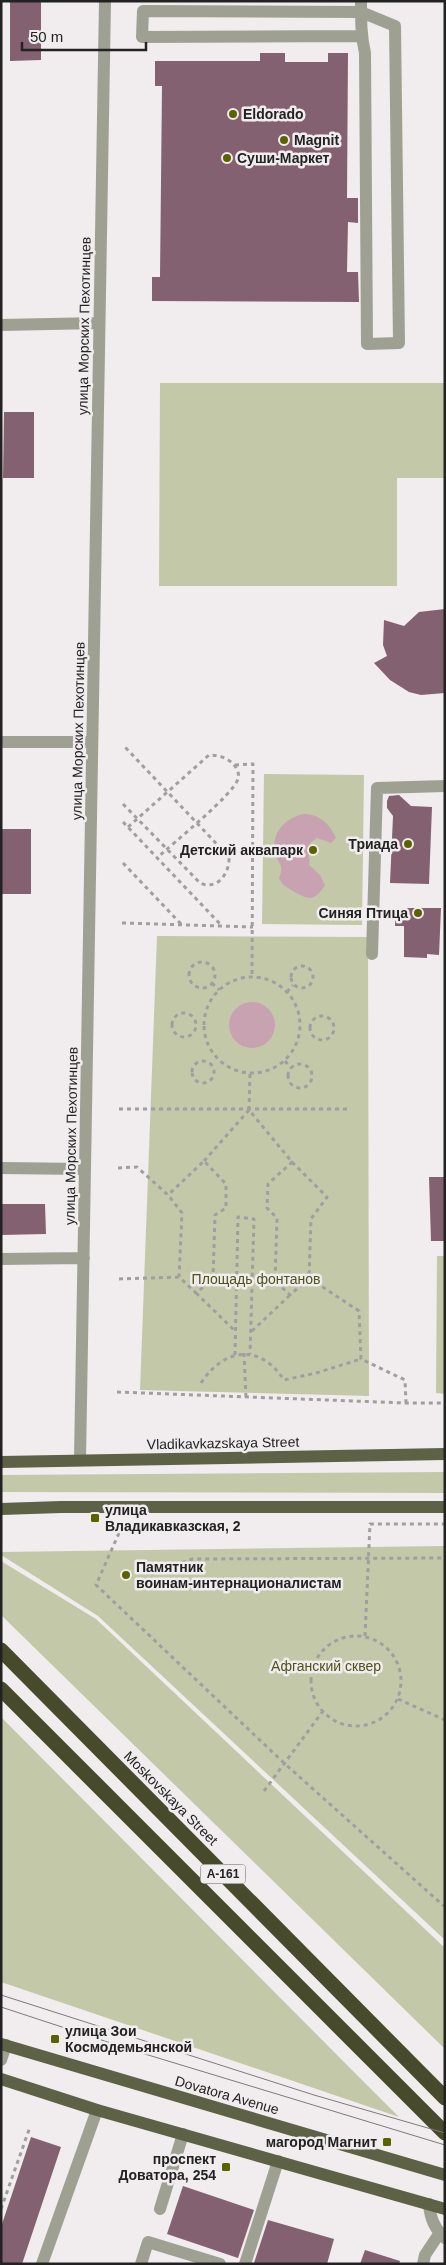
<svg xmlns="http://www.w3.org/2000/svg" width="446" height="2265" viewBox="0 0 446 2265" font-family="Arial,sans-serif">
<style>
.green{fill:#c3c9a8}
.water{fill:#c9a2b2}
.building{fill:#846170}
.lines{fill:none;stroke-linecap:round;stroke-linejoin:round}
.path{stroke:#a29e9f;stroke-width:3;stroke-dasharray:4 4;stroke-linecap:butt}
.minor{stroke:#9ea191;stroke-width:12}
.major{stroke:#5d6145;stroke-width:12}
.highway{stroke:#474b2b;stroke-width:15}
.tram{stroke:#7c7a7b;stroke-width:1}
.poi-dot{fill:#5b6200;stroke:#f1ecee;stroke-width:2}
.labels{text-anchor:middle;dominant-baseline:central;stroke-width:5;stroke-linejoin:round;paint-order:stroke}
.shield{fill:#f1ecee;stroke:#615f5f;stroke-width:1}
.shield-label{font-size:12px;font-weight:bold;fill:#232222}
.poi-label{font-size:14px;font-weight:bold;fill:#232222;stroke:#f1ecee;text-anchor:start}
.street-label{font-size:14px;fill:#232222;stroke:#f1ecee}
.park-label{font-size:14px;fill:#4c5318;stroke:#f1ecee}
</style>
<rect width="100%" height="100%" fill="#f1ecee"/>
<path class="green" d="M 160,383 L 445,383 L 445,478 L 397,478 L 397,586 L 159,586 Z
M 264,774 L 364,775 L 362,925 L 262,924 Z
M 157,936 L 368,937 L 369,1396 L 140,1390 Z
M 437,1256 L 445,1256 L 445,1394 L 436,1393 Z
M 445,1472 L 445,1493 L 1,1492 L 1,1475 Z
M 445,1546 L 445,1940 L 98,1616 L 1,1555 L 1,1552 Z
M 1,1561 L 96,1619 L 445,1948 L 445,2049 L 1,1615 Z
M 1,1717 L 348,2066 L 399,2117 L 1,1982 Z"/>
<path class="water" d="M 303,814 C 320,814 330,824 336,838 L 331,843 L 317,838 C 300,849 312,852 309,865 L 320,875 L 325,885 C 315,902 308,900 293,891 C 286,887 282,885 279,878 C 285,863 277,864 275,852 C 271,832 286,818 303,814 Z
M229 1025a23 23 0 1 1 46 0a23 23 0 1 1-46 0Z"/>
<path class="building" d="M 10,1 L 41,1 L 41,60 L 10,61 Z
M 260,53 L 285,53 L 285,62 L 328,62 L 328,53 L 348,53 L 347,198 L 358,198 L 358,223 L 348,222 L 347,272 L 358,272 L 359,302 L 152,301 L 152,277 L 160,277 L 162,86 L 155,86 L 155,61 L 260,61 Z
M 4,412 L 34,412 L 34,478 L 3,478 Z
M 445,609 L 445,693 L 421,695 L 409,692 L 390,680 L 374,663 L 387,656 L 383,645 L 384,620 L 404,626 L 419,612 Z
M 399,795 L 411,806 L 432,807 L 429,884 L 390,883 L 393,816 L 387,808 L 387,801 L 389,796 Z
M 1,829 L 31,829 L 31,894 L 1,894 Z
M 396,908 L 441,908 L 439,955 L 427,954 L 427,958 L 404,957 L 404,926 L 395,926 Z
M 429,1177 L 445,1177 L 445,1241 L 431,1241 Z
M 1,1204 L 45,1204 L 46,1234 L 1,1235 Z
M 31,2137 L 61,2147 L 22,2264 L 1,2264 L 1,2227 Z
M 183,2186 L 254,2210 L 238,2258 L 167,2234 Z
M 268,2220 L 334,2239 L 327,2264 L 254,2263 Z
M 365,2250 L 400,2261 L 399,2264 L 360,2264 Z"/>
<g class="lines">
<path class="path" d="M 235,765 L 253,764 L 252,977
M 123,804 L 200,883 C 218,891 230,872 229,857 L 124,746
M 123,822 L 222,926
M 128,827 L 209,755 C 217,755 225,757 231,762 C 236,766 240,773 238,779 C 233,795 173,843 157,858
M 123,863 L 181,924
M 122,923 L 253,927
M189 975a13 13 0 1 1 26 0a13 13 0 1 1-26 0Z
M291 977a11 11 0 1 1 22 0a11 11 0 1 1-22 0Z
M204 1025a48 48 0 1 1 96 0a48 48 0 1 1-96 0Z
M 212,983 L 219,990
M 287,992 L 293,985
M172 1025a12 12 0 1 1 24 0a12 12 0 1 1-24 0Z
M310 1028a12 12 0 1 1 24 0a12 12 0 1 1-24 0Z
M192 1072a11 11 0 1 1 22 0a11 11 0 1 1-22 0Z
M 285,1061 L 291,1068
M288 1076a12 12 0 1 1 24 0a12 12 0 1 1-24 0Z
M 119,1109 L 349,1109
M 249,1110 L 250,1073
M 204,1161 L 249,1110 L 292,1162
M 292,1162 L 327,1197 L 311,1219 L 309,1278 L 290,1295 L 275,1281 L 277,1218 L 267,1208 L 268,1184 Z
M 118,1168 L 137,1167 L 168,1195 L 182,1213 L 179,1277 L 196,1293 L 213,1279 L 215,1215 L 226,1208 L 226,1184 L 204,1161 L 168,1195
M 309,1278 L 359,1311 L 361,1359 L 405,1380 L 406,1403
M 119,1279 L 179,1277
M 196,1293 L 235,1331
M 252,1331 L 290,1295
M 244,1353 L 246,1398
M 235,1355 L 238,1217 L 254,1219 L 250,1354
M 201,1383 C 224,1348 260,1343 284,1380 L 316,1373 L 361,1359
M 117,1392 L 406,1403 L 445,1403
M 119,1533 L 96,1585 L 284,1763 L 445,1907
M 152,1574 L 192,1559 L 445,1558
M311 1681a45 45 0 1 1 90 0a45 45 0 1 1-90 0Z
M 365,1636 L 370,1524 L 445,1524
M 398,1699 L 445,1720
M 264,1791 L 323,1711
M 1,2209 L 30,2127"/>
<path class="minor" d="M 361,36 L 142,37 L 143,11 L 361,12 L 395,26 L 399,343 L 367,344 L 365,53 C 361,36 361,20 361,1
M 1,325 L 99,323
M 1,742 L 92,742
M 372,954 L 377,788 L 445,786
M 1,1168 L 85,1169
M 1,1259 L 84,1258
M 80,1460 L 105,1
M 1,2060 L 6,2045
M 429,2204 C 430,2217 434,2229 445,2238
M 160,2209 L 183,2134
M 42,2264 L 97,2110
M 141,2264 L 148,2242 L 220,2264
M 245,2264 L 278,2161
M 423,2264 L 425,2255 L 439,2234"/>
<path class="major" d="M 1,1462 L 445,1454
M 1,1509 L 61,1507 L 445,1507
M 1,2044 L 445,2175
M 1,2079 L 97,2110 L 445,2209"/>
<path class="highway" d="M 1,1650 L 445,2098
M 1,1689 L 445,2133"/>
<path class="tram" d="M 1,1995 L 314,2095 L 445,2133
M 1,2007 L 135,2051 L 445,2145"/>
</g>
<g class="poi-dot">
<circle cx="233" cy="114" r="5"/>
<circle cx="284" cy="140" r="5"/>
<circle cx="227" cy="158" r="5"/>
<circle cx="408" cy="844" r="5"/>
<circle cx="313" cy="850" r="5"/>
<circle cx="418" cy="913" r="5"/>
<rect x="90" y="1513" width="10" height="10" rx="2.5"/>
<circle cx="126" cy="1575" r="5"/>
<rect x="50" y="2034" width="10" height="10" rx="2.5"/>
<rect x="382" y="2137" width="10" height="10" rx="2.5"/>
<rect x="221" y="2162" width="10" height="10" rx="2.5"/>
</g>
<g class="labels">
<rect class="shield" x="200.5" y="1864.5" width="45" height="19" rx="4"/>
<g class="shield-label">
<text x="223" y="1874">А-161</text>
</g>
<g class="poi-label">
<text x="243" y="114">Eldorado</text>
<text x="294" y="140">Magnit</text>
<text x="237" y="158">Суши-Маркет</text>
<text x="398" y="844" text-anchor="end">Триада</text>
<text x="303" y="850" text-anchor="end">Детский аквапарк</text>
<text x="408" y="913" text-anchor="end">Синяя Птица</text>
<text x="105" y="1510">улица<tspan x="105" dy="16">Владикавказская, 2</tspan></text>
<text x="136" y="1567">Памятник<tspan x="136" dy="16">воинам-интернационалистам</tspan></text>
<text x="65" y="2031">улица Зои<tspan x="65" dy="16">Космодемьянской</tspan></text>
<text x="377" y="2142" text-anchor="end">магород Магнит</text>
<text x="216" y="2159" text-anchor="end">проспект<tspan x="216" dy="16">Доватора, 254</tspan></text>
</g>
<g class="street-label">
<text transform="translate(84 326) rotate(-89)">улица Морских Пехотинцев</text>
<text transform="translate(78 731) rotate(-89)">улица Морских Пехотинцев</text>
<text transform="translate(71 1136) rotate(-89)">улица Морских Пехотинцев</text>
<text transform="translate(223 1443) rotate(-1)">Vladikavkazskaya Street</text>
<text transform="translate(171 1798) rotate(45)">Moskovskaya Street</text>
<text transform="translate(227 2095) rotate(16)">Dovatora Avenue</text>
</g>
<g class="park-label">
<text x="256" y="1279">Площадь фонтанов</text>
<text x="326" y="1666">Афганский сквер</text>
</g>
</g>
<rect width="446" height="2265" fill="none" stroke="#232222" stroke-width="5"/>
<path d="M22 42v8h124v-8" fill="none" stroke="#232222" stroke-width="2.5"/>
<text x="30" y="42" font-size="15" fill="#232222" stroke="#f1ecee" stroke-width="4" paint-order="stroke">50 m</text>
</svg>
